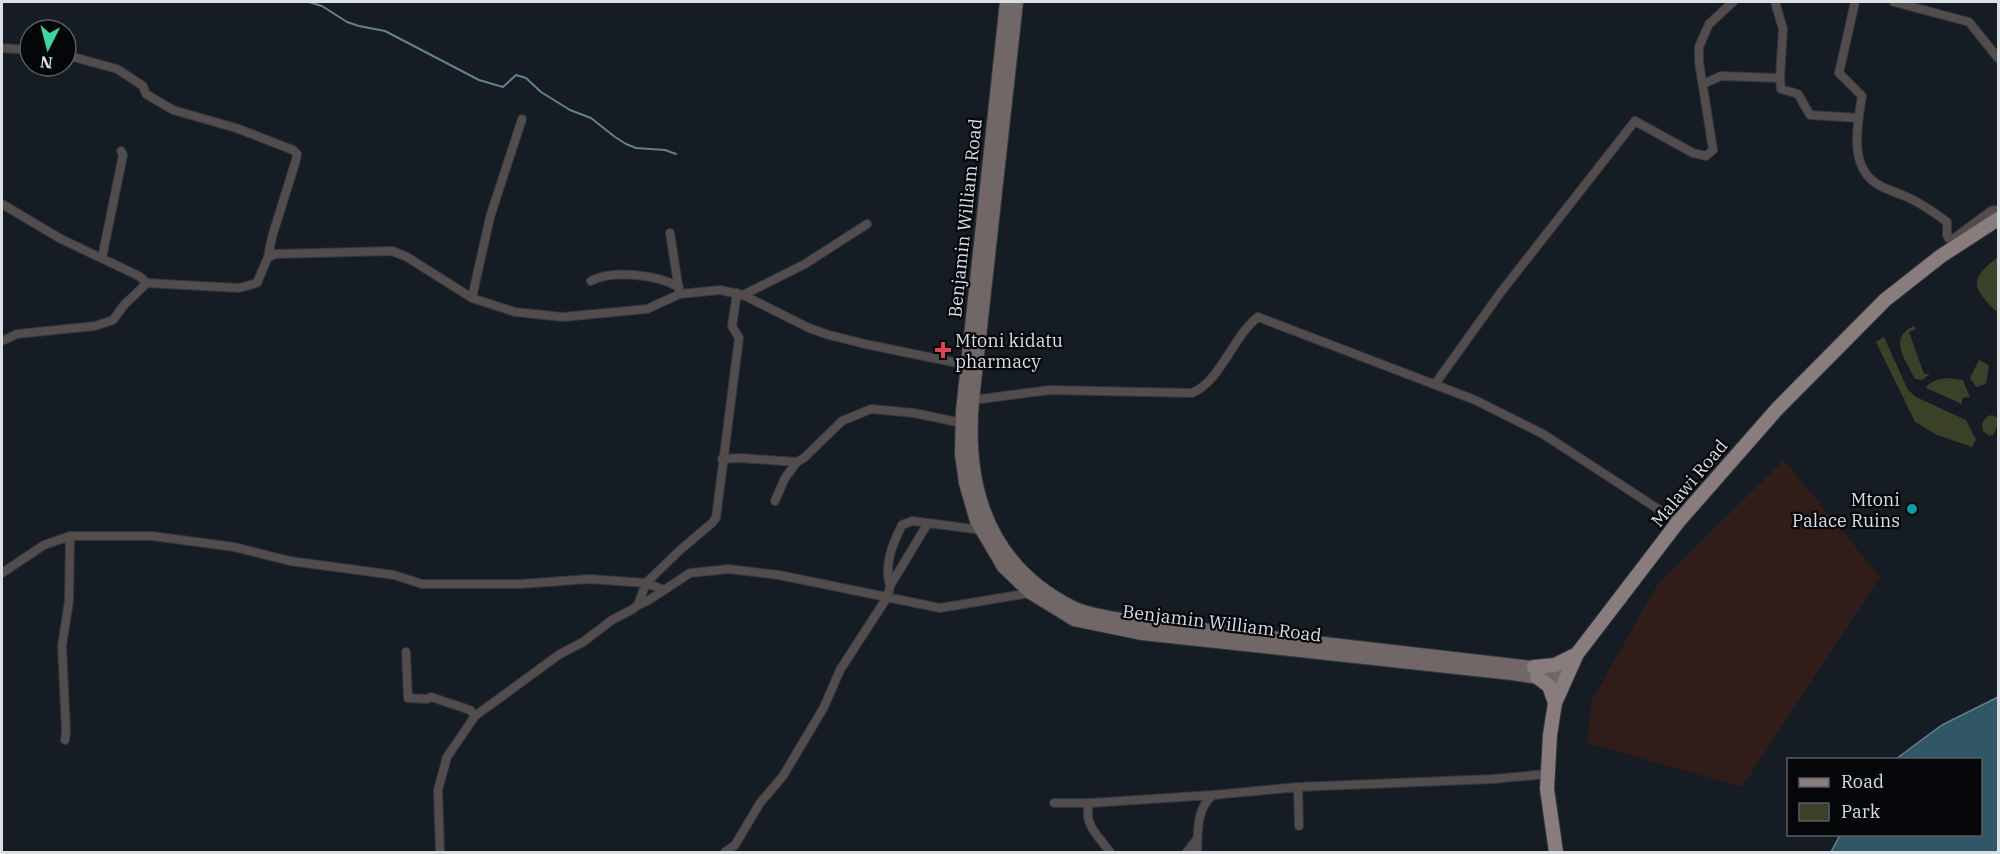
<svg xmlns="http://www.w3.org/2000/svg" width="2000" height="854" viewBox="0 0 2000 854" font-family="'IBM Plex Serif',serif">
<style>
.industrial{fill:#301d1a}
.green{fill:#3a4128}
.water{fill:#315767;stroke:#64808c;stroke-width:1.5}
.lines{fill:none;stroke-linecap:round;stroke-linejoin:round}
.stream{stroke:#64808c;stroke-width:2}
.minor-casing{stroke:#31373e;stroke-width:10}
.secondary-casing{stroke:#31373e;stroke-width:14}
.primary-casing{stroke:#31373e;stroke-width:16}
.minor{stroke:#524c4c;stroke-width:8}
.secondary{stroke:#716767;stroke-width:12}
.primary{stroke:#897c7c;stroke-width:14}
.health-dot{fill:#e0444e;stroke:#040609;stroke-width:2}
.culture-dot{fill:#0f9aa8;stroke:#040609;stroke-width:2}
.labels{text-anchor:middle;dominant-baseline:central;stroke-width:4.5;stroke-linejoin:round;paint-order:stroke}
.street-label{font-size:18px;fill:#dadfe4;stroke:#040609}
.poi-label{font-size:18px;fill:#dadfe4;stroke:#040609;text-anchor:start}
</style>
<rect width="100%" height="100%" fill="#151c23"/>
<path class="industrial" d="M 1784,460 L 1880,577 L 1742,787 L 1587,743 L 1592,700 L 1657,585 Z"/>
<path class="green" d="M 1998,257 L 1998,313 C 1973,289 1967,280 1998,257 Z
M 1914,326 L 1916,329 L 1909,332 L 1924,374 L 1930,374 L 1922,380 L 1915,379 C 1906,360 1887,338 1914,326 Z
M 1884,337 L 1908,390 L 1916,397 L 1966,420 L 1976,440 L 1972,447 L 1937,435 L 1915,422 L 1876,342 Z
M 1979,360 L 1989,365 L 1986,384 L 1976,387 L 1970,378 Z
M 1948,378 L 1963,380 L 1970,397 L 1962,398 L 1962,404 L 1926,388 C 1929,381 1940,379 1948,378 Z
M 1992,415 L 1998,418 L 1998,425 L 1993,435 L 1989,436 L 1983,431 L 1982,424 L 1986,417 Z"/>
<path class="water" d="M 1998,697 L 1998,852 L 1831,852 L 1840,835 L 1980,834 L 1980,760 L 1896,759 L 1942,725 Z"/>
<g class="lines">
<path class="stream" d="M 309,2 L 322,6 L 347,22 L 359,26 L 385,31 L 479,80 L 503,87 L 516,75 L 526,78 L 541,92 L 570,110 L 591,118 L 615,137 L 626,144 L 636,148 L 665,150 L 676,154
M 1993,2 L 1998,2"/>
<g class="minor-casing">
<path id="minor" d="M 1775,2 L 1783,29 L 1780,78
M 1855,2 L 1839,73 L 1862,96 C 1858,121 1849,162 1873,181 C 1882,189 1897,192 1907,197 C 1921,203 1935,213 1947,222 L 1947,235 L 1949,239 L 1953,239 L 1991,211 L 1996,210 L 1998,215
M 1894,2 L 1969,22 L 1998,58
M 2,48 L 30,50
M 66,55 L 117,69 L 143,86 L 146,94 L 173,110 L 236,128 L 293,150 L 297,154 L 296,160 L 272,237 L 268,257
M 1703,84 L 1721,76 L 1780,78 L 1781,89 L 1798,94 L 1810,115 L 1859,118
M 2,204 L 61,239 L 139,276 L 147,283
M 670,233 L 679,291
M 102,258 L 123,155 L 121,151
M 591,281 C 612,269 658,275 679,287
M 743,295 L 805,264 L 867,224
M 472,298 L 490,217 L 522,119
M 2,341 L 17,334 L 95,326 L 113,320 L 124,305 L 147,283 L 239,288 L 257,283 L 268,257 L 276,254 L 392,251 L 407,257 L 472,298 L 515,312 L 563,317 L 647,309 L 680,294 L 720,290 L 743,295 L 809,328 L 829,335 L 865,344 L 972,366
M 1435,384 L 1501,292 L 1635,121 L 1693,153 L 1706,156 L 1713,150 L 1699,62 L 1699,47 L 1709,24 L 1733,2
M 973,400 L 1050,390 L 1192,393 C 1221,381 1233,336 1258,317 L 1475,400 L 1543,434 L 1678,522
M 722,459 L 740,458 L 797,462 L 804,458 L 842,421 L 871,409 L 914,413 L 962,423
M 775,501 L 785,478 L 797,462
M 2,573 L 44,545 L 70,536 L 152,536 L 234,547 L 290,561 L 394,575 L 422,584 L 520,584 L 589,579 L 646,583 L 680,550 L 712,523 L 716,518 L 739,338 L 732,326 L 737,293
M 890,586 C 884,564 892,545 902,525 L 912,521 L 928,523
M 638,605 L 649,600 L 690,573 L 729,569 L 779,575 L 940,608 L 1030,593
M 406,652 L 408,698 L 427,699 L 431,697 L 470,710 L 475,716
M 65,740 L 66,731 L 62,646 L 69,601 L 70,536
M 1298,787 L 1299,826
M 1054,803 L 1090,803 L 1213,795 L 1298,787 L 1493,779 L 1547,774
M 1090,803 C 1081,822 1100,838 1110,852
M 440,852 L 438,790 L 447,757 L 475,716 L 560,654 L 583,642 L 612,620 L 633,609 L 638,605 L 646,583 L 664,590
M 725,852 L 735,845 L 760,803 L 783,776 L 824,707 L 840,670 L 888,596 L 890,586 L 928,523 L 981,530 L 985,528
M 1187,852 L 1197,839
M 1197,852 C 1198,833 1196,809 1212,796"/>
</g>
<g class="secondary-casing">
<path id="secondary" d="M 1006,2 L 962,411 L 961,454 L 965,483 L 976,521 L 1003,567 L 1030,593 L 1074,620 L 1142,634 L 1512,674 L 1564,682
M 1017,2 L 973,400 C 965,489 989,565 1073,607 C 1088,615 1122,619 1140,622 L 1568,671"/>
</g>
<g class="primary-casing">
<path id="primary" d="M 1534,667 L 1555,665 L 1577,654
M 1537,677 L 1549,686 L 1555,703
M 1556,852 L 1547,789 L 1550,735 L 1555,703 L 1577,654 L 1678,522 L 1777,409 L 1885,300 L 1941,256 L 1998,219"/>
</g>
<use href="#minor" class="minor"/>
<use href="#secondary" class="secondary"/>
<use href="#primary" class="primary"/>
</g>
<path class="health-dot" d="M940 341h6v6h6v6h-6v6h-6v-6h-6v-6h6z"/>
<circle class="culture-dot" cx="1912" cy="509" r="6"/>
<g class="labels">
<g class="street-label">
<text transform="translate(965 218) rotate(-84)">Benjamin William Road</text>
<text transform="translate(1689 483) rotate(-50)">Malawi Road</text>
<text transform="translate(1222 623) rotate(7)">Benjamin William Road</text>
</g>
<g class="poi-label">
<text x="955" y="340">Mtoni kidatu<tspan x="955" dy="21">pharmacy</tspan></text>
<text x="1900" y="499" text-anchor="end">Mtoni<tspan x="1900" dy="21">Palace Ruins</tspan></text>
</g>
</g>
<rect width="2000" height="854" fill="none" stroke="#dadfe4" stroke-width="6"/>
<rect x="1787" y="758" width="195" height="78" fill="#040609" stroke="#5a5d61" stroke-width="1.5"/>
<rect x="1799" y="778" width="30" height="9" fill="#897c7c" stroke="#5a5d61" stroke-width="1.5"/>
<text x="1841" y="788" font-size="18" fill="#dadfe4">Road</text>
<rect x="1799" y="803" width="30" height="18" fill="#3a4128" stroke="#5a5d61" stroke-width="1.5"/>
<text x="1841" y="818" font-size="18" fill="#dadfe4">Park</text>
<g transform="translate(48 48) rotate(186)"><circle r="28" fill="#040609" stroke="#5a5d61" stroke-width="1.5"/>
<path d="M0-4.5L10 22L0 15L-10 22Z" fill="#41d4a1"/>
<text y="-9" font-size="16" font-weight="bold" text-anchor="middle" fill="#dadfe4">N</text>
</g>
</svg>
